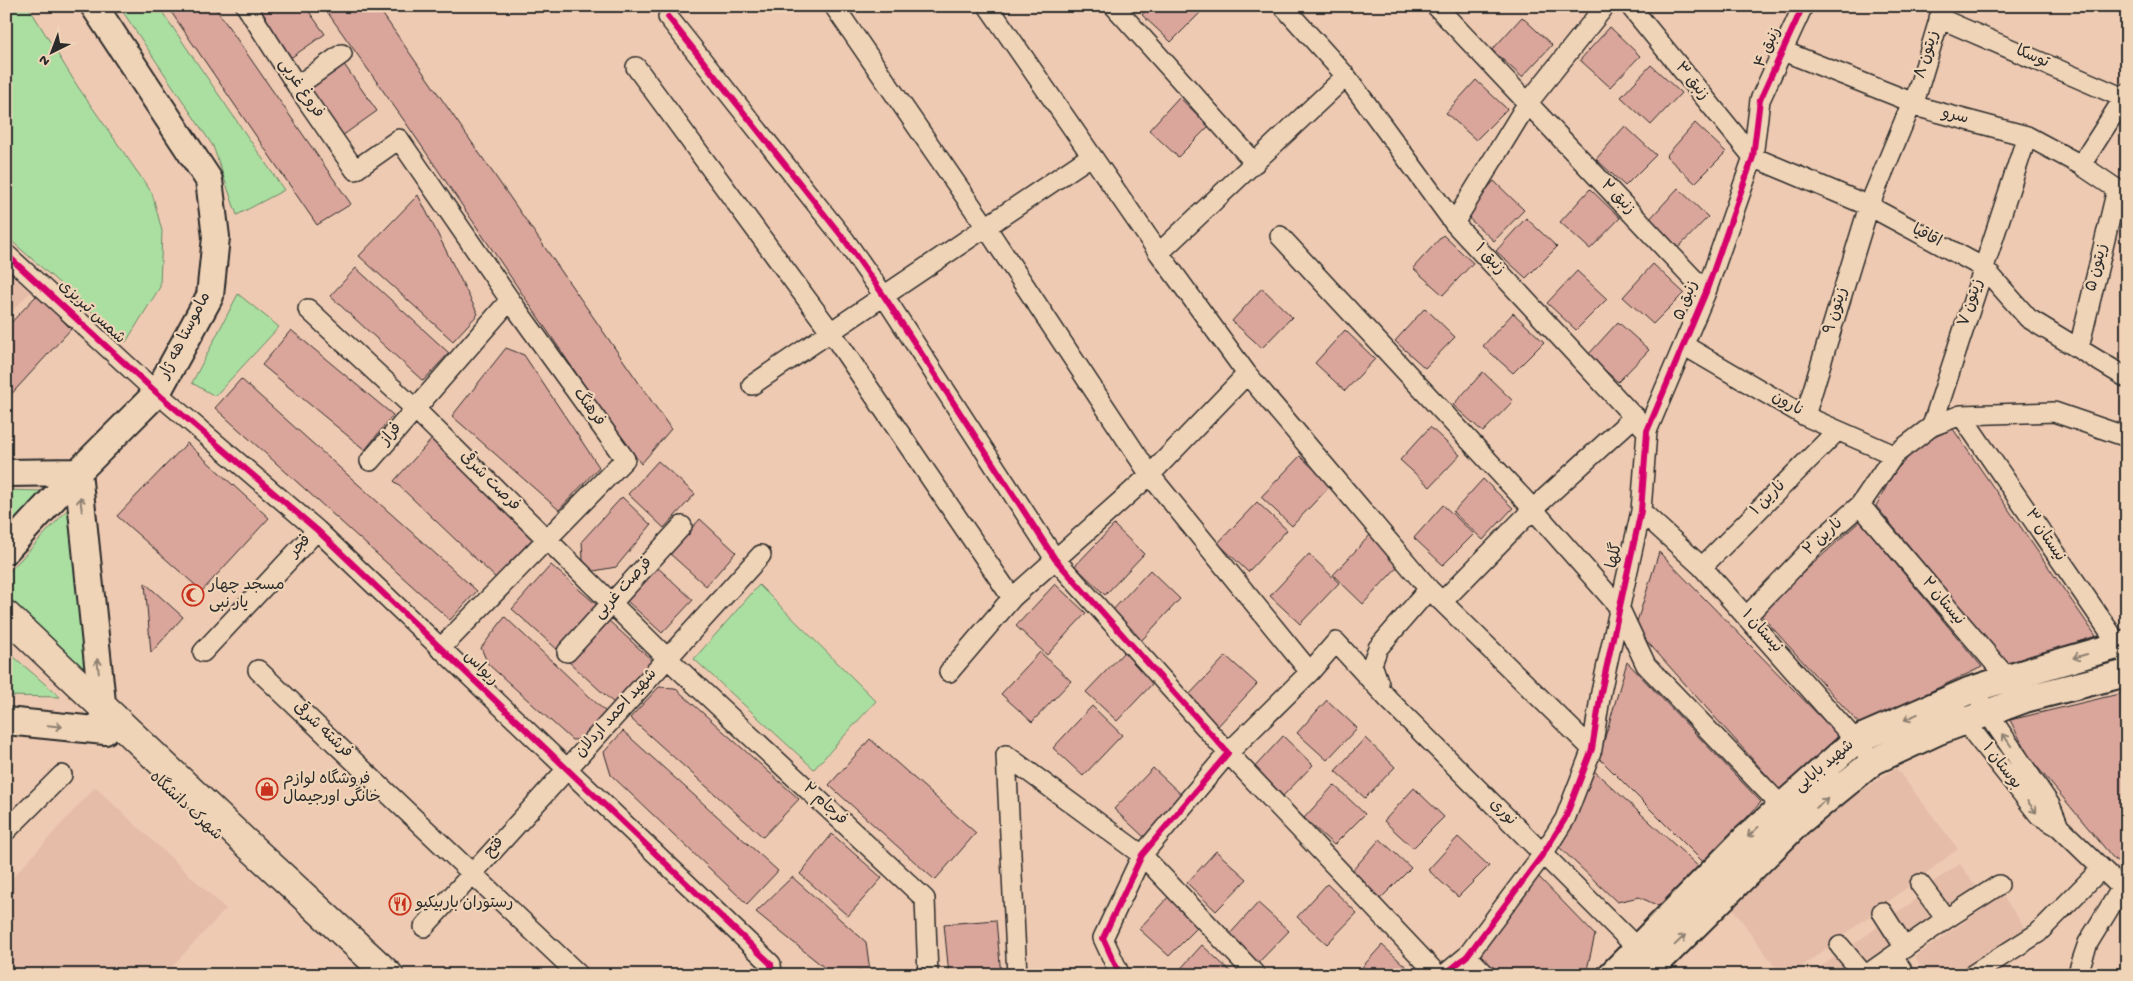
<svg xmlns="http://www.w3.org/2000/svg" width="2133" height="981" viewBox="0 0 2133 981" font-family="'Gochi Hand','Playpen Sans Arabic',sans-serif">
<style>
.built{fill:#e5bca8}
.green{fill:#abdfa1;stroke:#6b8566}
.building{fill:#daa59b;stroke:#2b2b2b}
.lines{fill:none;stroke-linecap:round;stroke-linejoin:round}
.minor-casing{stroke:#2b2b2b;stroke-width:22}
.secondary-casing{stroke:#2b2b2b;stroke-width:30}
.primary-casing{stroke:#2b2b2b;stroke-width:31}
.minor{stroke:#f0d4b7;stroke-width:19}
.secondary{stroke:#f0d4b7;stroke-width:26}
.primary{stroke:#f0d4b7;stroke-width:28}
.cycleway-casing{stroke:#f0d4b7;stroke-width:9}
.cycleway{stroke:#d6006c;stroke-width:6}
.oneway{stroke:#8e8071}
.labels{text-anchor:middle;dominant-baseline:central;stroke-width:4.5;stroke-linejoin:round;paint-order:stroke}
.street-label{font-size:16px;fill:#2b2b2b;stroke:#f0d4b7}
.poi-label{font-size:16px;fill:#2b2b2b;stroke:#f0d4b7;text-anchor:start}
</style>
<rect width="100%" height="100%" fill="#efcab2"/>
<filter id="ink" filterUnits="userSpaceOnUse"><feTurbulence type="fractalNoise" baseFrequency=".02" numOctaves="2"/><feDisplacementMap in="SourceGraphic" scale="10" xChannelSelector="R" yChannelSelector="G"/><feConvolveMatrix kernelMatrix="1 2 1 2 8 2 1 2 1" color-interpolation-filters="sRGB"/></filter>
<g filter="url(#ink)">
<path class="built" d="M 6,264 L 34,289 L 6,317 Z
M 1896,768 L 1958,849 L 1791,975 L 1781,975 L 1733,909 L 1820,819 Z
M 95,787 L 226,909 L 164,975 L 6,975 L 6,885 Z
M 1960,864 L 1978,889 L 1948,910 L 1930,884 Z
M 2002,895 L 2026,929 L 1959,975 L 1926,975 L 1915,957 Z
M 1920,897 L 1937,919 L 1908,938 L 1893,915 Z
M 1879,926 L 1897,947 L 1869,966 L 1854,944 Z
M 1837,955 L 1852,975 L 1813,975 L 1812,973 Z"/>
<path class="green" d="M 6,6 L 28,6 L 78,87 L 152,193 L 162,231 L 160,287 L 126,342 L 6,236 Z
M 119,6 L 158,6 L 284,190 L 237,215 L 213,146 Z
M 238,294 L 279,327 L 215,396 L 192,383 Z
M 6,490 L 42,491 L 6,529 Z
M 71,506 L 88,676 L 6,602 L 6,575 Z
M 759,585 L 876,701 L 814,769 L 694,659 Z
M 6,650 L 60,697 L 6,696 Z"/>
<path class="building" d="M 167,6 L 214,6 L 351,204 L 317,225 Z
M 261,6 L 305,6 L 325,34 L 289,59 L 255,11 Z
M 323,6 L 377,6 L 671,429 L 641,464 L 589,392 L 408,126 Z
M 1150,6 L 1197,6 L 1202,11 L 1171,42 L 1142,15 Z
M 1522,17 L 1552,45 L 1522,77 L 1492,50 Z
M 1610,27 L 1640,56 L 1610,87 L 1580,60 Z
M 343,63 L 377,111 L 342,136 L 308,88 Z
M 1651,65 L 1681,93 L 1651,125 L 1621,97 Z
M 1476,80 L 1507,109 L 1476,140 L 1446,113 Z
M 1179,97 L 1209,126 L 1178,157 L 1149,130 Z
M 1695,123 L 1726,152 L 1695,183 L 1666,156 Z
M 1625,126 L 1656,155 L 1625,186 L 1596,159 Z
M 1494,181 L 1524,210 L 1494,241 L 1464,214 Z
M 1678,188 L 1708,217 L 1678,248 L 1648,221 Z
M 1590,189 L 1620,218 L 1590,249 L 1560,222 Z
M 418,195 L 478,314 L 453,341 L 359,256 Z
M 1526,218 L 1557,247 L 1526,278 L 1496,251 Z
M 1443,235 L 1473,263 L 1443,295 L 1413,268 Z
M 1653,264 L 1684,293 L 1653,324 L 1623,297 Z
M 356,268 L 449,353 L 423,381 L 330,296 Z
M 1577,271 L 1607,299 L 1576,330 L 1547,303 Z
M 1262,288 L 1292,317 L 1262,348 L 1232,321 Z
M 37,295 L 71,329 L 6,400 L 6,328 Z
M 1425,308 L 1455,337 L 1425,368 L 1395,341 Z
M 1513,313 L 1544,342 L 1513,373 L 1483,346 Z
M 1618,322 L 1649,350 L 1618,382 L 1588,355 Z
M 291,330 L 393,415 L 365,450 L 262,365 Z
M 1345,330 L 1375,359 L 1345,391 L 1315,363 Z
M 506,348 L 524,355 L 599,467 L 559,510 L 452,416 Z
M 1483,372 L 1513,401 L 1483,432 L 1453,405 Z
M 241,379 L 477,591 L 450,620 L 215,408 Z
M 1430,427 L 1460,455 L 1430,487 L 1400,460 Z
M 1953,429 L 2096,636 L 2008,665 L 1876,506 L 1894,472 L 1923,442 Z
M 432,439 L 536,538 L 498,580 L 394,481 Z
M 187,443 L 269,518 L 202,591 L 117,516 Z
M 1300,456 L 1331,485 L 1292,526 L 1261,497 Z
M 658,461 L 695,494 L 664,528 L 628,494 Z
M 1483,479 L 1513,508 L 1483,540 L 1453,512 Z
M 622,497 L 651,525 L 616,567 L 594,571 L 583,560 L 582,541 Z
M 1257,502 L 1287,530 L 1248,572 L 1218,543 Z
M 1443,505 L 1474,534 L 1443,565 L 1414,538 Z
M 700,519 L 736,552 L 706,586 L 669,553 Z
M 1860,521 L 1982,667 L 1860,725 L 1759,613 Z
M 1114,525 L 1144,554 L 1105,595 L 1075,566 Z
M 1371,534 L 1402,562 L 1363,604 L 1333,575 Z
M 1659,552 L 1841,738 L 1780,790 L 1635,628 Z
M 1309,554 L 1339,583 L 1300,624 L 1270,596 Z
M 551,565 L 598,606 L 559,651 L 512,609 Z
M 656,566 L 693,600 L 662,633 L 626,600 Z
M 1150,570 L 1180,599 L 1141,641 L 1111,612 Z
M 145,583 L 183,617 L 151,653 Z
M 1055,584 L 1086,613 L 1047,655 L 1016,626 Z
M 505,617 L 608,714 L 587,739 L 572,740 L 488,664 L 481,648 Z
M 608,620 L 655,663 L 616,705 L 569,662 Z
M 1125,651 L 1156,680 L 1117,721 L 1086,692 Z
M 1040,652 L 1071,681 L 1032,722 L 1001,694 Z
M 1226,656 L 1257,684 L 1218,726 L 1187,697 Z
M 1627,662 L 1761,802 L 1705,864 L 1599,758 Z
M 659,687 L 675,688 L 799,799 L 763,837 L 630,718 Z
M 2127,692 L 2127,868 L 2114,859 L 2029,757 L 2010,720 Z
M 1327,700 L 1357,728 L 1327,760 L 1297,733 Z
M 1092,706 L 1122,735 L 1083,776 L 1053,748 Z
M 623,731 L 778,871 L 747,904 L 611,775 L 604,752 Z
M 1283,736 L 1313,765 L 1283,796 L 1253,769 Z
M 1365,738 L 1395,767 L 1365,798 L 1335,771 Z
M 870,739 L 976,833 L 935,880 L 829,785 Z
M 1153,768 L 1184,797 L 1145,838 L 1114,809 Z
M 1591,768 L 1700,868 L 1663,908 L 1639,897 L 1617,902 L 1557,845 Z
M 1334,785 L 1365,814 L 1334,845 L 1304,818 Z
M 1414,788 L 1444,817 L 1413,848 L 1384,821 Z
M 832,834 L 882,878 L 848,916 L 800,874 Z
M 1458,837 L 1489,866 L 1458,897 L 1428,870 Z
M 1380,839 L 1411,868 L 1380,899 L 1351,872 Z
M 1216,851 L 1247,879 L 1216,911 L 1187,883 Z
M 1536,874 L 1595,935 L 1588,965 L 1589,975 L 1493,975 L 1476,957 Z
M 792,877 L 866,942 L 870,971 L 831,973 L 756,912 Z
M 1327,884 L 1357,913 L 1327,944 L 1297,917 Z
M 1169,896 L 1200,925 L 1169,956 L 1139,929 Z
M 1258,903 L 1289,931 L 1258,963 L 1228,936 Z
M 996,920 L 1001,975 L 949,975 L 944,924 Z
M 1202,945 L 1232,973 L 1231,975 L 1175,975 Z
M 1382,945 L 1413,973 L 1412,975 L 1355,975 Z"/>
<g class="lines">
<g class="minor-casing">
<path id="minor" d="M 246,6 L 297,86 L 355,170 L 399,139 L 510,300 L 625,459 L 440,649
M 834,6 L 986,227 L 1150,475 L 1310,672
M 988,6 L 1159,253 L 1247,374 L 1429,589 L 1592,749
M 1114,6 L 1255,163
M 1283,6 L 1346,76 L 1454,223 L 1647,431
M 1436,6 L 1706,292
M 1630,6 L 1753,157 L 1869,206 L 1984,268 L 2028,318 L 2127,378
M 668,17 L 844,239 L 884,296 L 1055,559 L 1228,753 L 1142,855 L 1103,938 L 1120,975
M 1939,18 L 2124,98
M 1783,51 L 1914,103 L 1911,105 L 2027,136 L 2081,165 L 2127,196
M 636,67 L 831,332 L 1012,598
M 297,86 L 342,54
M 1914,103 L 1943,7
M 2081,165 L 2127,93
M 1454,223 L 1527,104 L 1605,6
M 1280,236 L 1533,509 L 1619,607 L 1646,665 L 1790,815
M 1159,253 L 1346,76
M 6,254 L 157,393 L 317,530 L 771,964 L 772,975
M 308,309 L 414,408 L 667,658 L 925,899 L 928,975
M 1685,346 L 1805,416 L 1894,455
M 2079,348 L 2117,189
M 752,385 L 1091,156
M 1961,415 L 2127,657
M 1805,416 L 1869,206 L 1911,105
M 1932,426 L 1961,415 L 2054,412 L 2127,437
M 370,461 L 510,300
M 1860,505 L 2015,687
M 1641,511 L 1702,567 L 1863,749
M 1702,567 L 1837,431
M 1442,602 L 1533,509 L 1635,416
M 1747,616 L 1816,544 L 1860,505 L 1894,455 L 1932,426 L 2027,136
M 203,652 L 317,530
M 567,652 L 682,526
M 258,670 L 579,975
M 949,672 L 1012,598 L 1150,475 L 1247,374
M 1379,684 L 1372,664 L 1378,648 L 1429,589
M 1981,703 L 2050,805 L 2059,827
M 1958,713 L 2039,815 L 2059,827 L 2127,893
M 1006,755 L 1142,855 L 1256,975
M 1006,755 L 1017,975
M 6,831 L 62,775
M 1920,884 L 1946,919
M 1882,912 L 1905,948
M 424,927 L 761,555
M 1840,946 L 1864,975
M 1467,956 L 1486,975
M 1438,975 L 1228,753 L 1310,672 L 1336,642 L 1389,700 L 1636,947
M 1444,975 L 1467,956 L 1543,854 L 1565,819 L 1592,749 L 1601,692 L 1641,511 L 1647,431 L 1706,292 L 1753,157 L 1760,100 L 1803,6
M 1866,975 L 1893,956
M 1905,975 L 1893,956 L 1946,919 L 1999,885
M 1972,975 L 2038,933 L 2101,869
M 2077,975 L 2088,943 L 2121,889"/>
</g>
<g class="secondary-casing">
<path id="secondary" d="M 6,473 L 78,472 L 105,731 L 6,721
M 6,550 L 78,472 L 157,393 L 210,296 L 216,237 L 209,180 L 94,6
M 1611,975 L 1744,840 L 1856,740 L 1971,690 L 2033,670 L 2127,643
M 1645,975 L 1798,823 L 1874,761 L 1939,731 L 2025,699 L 2127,673"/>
</g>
<g class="primary-casing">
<path id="primary" d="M 6,615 L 244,841 L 389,975"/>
</g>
<use href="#minor" class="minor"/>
<use href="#secondary" class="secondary"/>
<use href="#primary" class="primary"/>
<g class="cycleway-casing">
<path id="cycleway" d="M 668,17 L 844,239 L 884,296 L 1055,559 L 1228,753 L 1142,855 L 1103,938 L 1120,975
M 6,254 L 157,393 L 317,530 L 771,964 L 772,975
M 1444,975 L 1467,956 L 1543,854 L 1565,819 L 1592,749 L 1601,692 L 1641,511 L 1647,431 L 1706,292 L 1753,157 L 1760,100 L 1803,6"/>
</g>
<use href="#cycleway" class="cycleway"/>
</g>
<defs><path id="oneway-shaft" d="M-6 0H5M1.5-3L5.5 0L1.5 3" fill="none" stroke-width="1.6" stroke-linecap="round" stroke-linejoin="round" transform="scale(1.25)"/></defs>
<g class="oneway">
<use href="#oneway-shaft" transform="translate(81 504) rotate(-96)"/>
<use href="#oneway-shaft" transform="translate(2080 656) rotate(164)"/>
<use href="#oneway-shaft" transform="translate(98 666) rotate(-96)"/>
<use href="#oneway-shaft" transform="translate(1911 717) rotate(156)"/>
<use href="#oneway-shaft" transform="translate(55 726) rotate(6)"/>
<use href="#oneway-shaft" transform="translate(2007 740) rotate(-124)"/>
<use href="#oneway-shaft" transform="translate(1822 803) rotate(-40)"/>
<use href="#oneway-shaft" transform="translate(2032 807) rotate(52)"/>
<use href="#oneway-shaft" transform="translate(1753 832) rotate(137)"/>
<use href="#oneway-shaft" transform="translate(1680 940) rotate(-44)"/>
</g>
</g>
<defs>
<g id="mosque-ring" transform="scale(1.125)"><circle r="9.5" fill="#f0d4b7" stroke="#c8321e" stroke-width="1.5"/><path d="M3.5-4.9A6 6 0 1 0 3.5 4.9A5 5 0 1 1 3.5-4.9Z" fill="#c8321e"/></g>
<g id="shop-ring" transform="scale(1.125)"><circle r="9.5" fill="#f0d4b7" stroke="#c8321e" stroke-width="1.5"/><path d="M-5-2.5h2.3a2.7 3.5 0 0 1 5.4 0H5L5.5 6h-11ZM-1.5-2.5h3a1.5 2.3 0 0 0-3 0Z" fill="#c8321e"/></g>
<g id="restaurant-ring" transform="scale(1.125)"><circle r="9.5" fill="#f0d4b7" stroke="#c8321e" stroke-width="1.5"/><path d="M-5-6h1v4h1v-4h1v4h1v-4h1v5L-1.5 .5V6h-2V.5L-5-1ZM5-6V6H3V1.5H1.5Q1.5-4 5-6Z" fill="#c8321e"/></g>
</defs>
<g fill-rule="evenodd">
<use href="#mosque-ring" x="193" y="595"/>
<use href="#shop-ring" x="267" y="789"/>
<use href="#restaurant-ring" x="400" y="904"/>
</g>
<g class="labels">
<g class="street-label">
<text transform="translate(1769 48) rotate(-66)">زنبق ۴</text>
<text transform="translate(1928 55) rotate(-73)">زیتون ۸</text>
<text transform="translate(2032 58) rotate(23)">توسکا</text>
<text transform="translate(1691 82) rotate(51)">زنبق ۳</text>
<text transform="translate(300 89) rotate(56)">فروغ غربی</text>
<text transform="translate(1955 117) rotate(15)">سرو</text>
<text transform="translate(1617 198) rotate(46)">زنبق ۲</text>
<text transform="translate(1926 237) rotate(28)">اقاقیا</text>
<text transform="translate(1489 260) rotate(47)">زنبق ۱</text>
<text transform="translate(2098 268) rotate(-76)">زیتون ۵</text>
<text transform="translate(1687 301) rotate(-69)">زنبق ۵</text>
<text transform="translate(1972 303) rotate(-72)">زیتون ۷</text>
<text transform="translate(1837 311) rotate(-73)">زیتون ۹</text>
<text transform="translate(91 313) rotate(43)">شمس تبریزی</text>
<text transform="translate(186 336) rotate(-63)">ماموستا هه ژار</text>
<text transform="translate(1787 405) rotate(30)">نارون</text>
<text transform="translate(588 408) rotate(54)">فرهنگ</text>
<text transform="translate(392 435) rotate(-49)">فراز</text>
<text transform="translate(489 482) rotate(45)">فرصت شرقی</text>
<text transform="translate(1769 499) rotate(-45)">نارین ۱</text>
<text transform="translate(2044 536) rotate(56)">نیستان ۳</text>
<text transform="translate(1824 538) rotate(-43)">نارین ۲</text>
<text transform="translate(301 547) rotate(-47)">فجر</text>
<text transform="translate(1616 556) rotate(-77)">گلها</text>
<text transform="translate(624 589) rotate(-47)">فرصت غربی</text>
<text transform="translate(1942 602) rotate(50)">نیستان ۲</text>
<text transform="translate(1761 632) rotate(48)">نیستان ۱</text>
<text transform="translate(480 669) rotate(44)">ریواس</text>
<text transform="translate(617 714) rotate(-48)">شهید احمد اردلان</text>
<text transform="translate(322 731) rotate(43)">فرشته شرقی</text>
<text transform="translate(1825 767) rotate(-40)">شهید بابایی</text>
<text transform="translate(2001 767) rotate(52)">بوستان ۱</text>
<text transform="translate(824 805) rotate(43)">فرجام ۲</text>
<text transform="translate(185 807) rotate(43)">شهرک دانشگاه</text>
<text transform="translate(1502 813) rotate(45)">نوری</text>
<text transform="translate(495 848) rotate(-48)">فتح</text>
</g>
<g class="poi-label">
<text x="209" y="586">مسجد چهار<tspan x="209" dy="18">یار نبی</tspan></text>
<text x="283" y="780">فروشگاه لوازم<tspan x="283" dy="18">خانگی اورجیمال</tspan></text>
<text x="416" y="904">رستوران باربیکیو</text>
</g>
</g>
<rect width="2133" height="981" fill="none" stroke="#f0d4b7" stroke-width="25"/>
<rect x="12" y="12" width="2108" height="956" fill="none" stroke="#2b2b2b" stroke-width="2" filter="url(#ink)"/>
<g transform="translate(52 52) rotate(222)" stroke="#f0d4b7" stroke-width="4" paint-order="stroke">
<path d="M0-4L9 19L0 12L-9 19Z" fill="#2b2b2b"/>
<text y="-8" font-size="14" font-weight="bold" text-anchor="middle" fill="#2b2b2b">N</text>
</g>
</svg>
